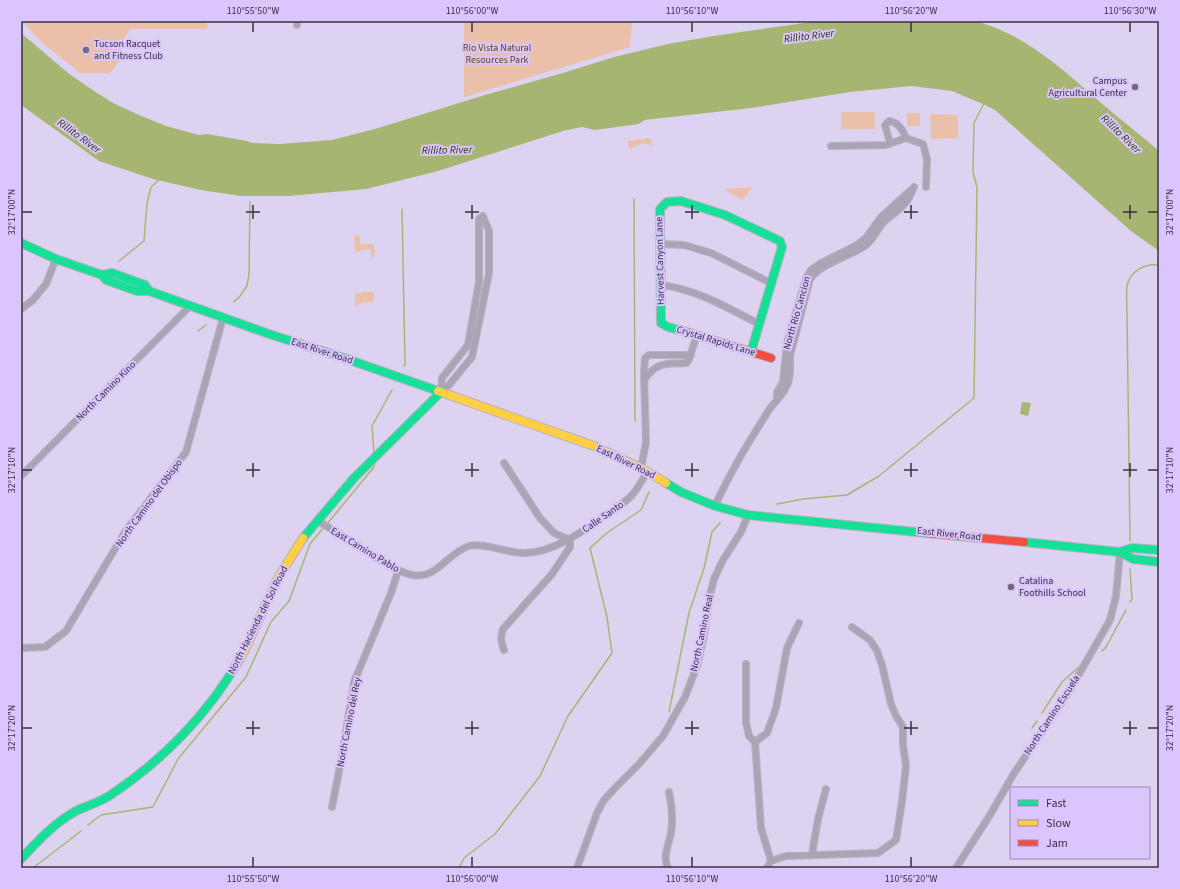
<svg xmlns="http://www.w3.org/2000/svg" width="1180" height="889" viewBox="0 0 1180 889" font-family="'Source Sans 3',sans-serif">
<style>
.green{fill:#ebc0ab}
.water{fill:#a6b672}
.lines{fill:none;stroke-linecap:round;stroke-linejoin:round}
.stream{stroke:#a6b672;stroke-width:1.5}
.street-casing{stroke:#bab1c7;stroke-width:8}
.fast-casing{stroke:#bab1c7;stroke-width:10}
.slow-casing{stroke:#bab1c7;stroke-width:10}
.jam-casing{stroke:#bab1c7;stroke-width:10}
.street{stroke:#aba4b5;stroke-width:6}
.fast{stroke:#16e098;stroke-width:8}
.slow{stroke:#ffcf43;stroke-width:8}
.jam{stroke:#f24e42;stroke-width:8}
.ticks{fill:none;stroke:#393046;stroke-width:1.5}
.poi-dot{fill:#726981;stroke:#dac5fc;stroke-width:1.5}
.labels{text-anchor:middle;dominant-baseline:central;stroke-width:4;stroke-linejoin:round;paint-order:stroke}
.poi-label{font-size:10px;fill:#393046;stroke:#dac5fc;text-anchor:start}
.park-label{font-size:10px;fill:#603d1c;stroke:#dac5fc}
.street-label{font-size:10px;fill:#393046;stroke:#dac5fc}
.water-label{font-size:11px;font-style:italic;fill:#2a3507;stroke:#dac5fc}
.neatline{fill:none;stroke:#393046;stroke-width:1.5}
.ticks-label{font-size:10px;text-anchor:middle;fill:#393046}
</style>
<rect width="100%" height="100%" fill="#ddd2ef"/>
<path class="green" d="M 22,21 L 207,21 L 207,29 L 131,29 L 122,41 L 121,59 L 110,73 L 80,73 L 41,42 Z
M 464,21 L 632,21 C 632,30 630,38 630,47 L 464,97 Z
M 841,112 L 875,112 L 875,129 L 841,129 Z
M 907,113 L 920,113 L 920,126 L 907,126 Z
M 930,114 L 958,115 L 958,138 L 931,139 Z
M 651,138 L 653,146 L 644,143 L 629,149 L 628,141 Z
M 753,187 L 742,200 L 724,189 Z
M 360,235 L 360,244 L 374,244 L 375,257 L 371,257 L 371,249 L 362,250 L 361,251 L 355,252 L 354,236 Z
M 363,292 L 374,292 L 374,302 L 363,302 L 362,303 L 359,304 L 358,306 L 355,306 L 355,293 L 362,293 Z"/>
<path class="water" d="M 818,21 L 974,21 C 1024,33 1062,69 1100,102 C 1120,119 1139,134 1159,151 L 1159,251 L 1131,231 L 995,110 L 983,104 L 952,91 L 911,86 L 850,92 L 751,108 L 653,119 L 645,120 L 639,124 L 595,130 L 582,127 L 563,131 L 438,171 L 366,189 L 289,196 L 241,196 L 201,190 L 153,179 L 99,161 L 21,105 L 21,33 L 68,73 L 91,89 L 113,103 L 139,115 L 166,126 L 199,135 L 207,134 L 247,141 L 252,143 L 279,144 L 332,140 L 375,129 L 485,95 L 563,73 L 614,57 L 668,44 L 714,36 Z
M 1022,402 L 1031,403 L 1028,416 L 1020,414 Z"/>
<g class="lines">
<path class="stream" d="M 634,199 L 635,421
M 402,209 L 405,365 L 404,366
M 119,261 L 144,241 L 147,203 L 151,187 L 160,179
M 234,302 L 240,296 L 247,286 L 249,274 L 250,202
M 198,331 L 206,325
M 374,453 L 372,426 L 392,390
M 777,504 L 803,499 L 847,495 L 879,476 L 974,398 L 977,187 L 973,172 L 974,123 L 984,103
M 327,524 L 374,467 L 374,463
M 1130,541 L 1127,312 C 1127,303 1126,294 1127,286 C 1130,271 1145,263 1159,265
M 1130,602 L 1132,599 L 1130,569
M 1102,651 L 1106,647 L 1126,610
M 669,712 L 689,613 L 704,568 L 712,532 L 720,523
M 1042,713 L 1062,682 L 1080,666
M 1032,728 L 1037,721
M 88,825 L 101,815 L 153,807 L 178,759 L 246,677 L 271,622 L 289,601 L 310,544 L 324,527
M 33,868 L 81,831
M 459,868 L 464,858 L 495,834 L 540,776 L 568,716 L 612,653 L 607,617 L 590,548 L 607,533 L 641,510 L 649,492"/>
<g class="street-casing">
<path id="street" d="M 297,21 L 297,25
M 906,138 L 923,144 L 927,159 L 926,187
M 890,143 L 885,125 L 889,121 C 899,123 902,129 906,138
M 831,146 L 886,145 L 906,138
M 660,244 L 684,245 L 711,253 L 771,283
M 661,285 C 696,289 728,308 759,324
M 21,309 L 33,300 L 46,284 L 56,259
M 644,380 C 657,361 666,364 687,363 L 689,359 L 697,335
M 441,392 L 449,385 L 472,357 L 489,273 L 489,231 L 483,216
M 441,392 L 442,378 L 468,345 L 479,282 L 479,219 L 483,216
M 777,399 L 777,392 L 783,382 L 787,343 L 806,278 L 811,270 L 821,263 L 857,245 L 866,238 L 881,217 L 911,190
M 504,463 L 540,518 L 554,533 L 570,540
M 641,468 L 646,442 L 644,372 L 645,358 L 649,355 L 691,355
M 21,476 L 190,306
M 715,506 C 730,472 749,441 769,410 C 775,401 785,393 788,383 C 791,375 790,364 790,356 L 810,279 C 822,263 848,257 865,246 C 873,240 876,232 882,224 C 889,216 901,210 907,201 C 910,197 912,191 914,187
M 318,521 C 336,532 354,543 372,555 C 384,562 397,572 412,575 C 437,580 447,553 469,546 C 484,542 509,554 526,553 C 553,552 580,533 602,518 C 612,511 624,504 633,494 C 638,488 643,479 647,472
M 21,648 L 45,647 L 66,631 L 125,532 L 186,452 L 223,318
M 504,650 C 501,642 500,637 503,629 L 552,574 L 570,547 L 570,540
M 746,664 L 746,722 L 749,736 L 755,742
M 755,742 L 767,733 L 776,708 L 787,648 L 799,623
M 755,742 L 761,828 L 771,861
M 332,807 L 342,756 L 354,682 L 391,593 L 398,571
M 812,854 L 818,819 L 826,789
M 577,868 L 597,813 L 604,800 L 617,786 L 639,764 L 663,736 L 685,697 L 697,666 L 704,635 L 710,595 L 714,579 L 723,560 L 741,532 L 748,515
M 668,868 C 662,857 669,844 671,833 C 673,819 672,805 669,792
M 767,868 L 771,861 L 786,856 L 878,853 L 896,840 L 902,801 L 906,766 L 903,745 L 903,727 L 896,716 L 891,704 L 882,665 L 877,651 L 870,640 L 852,627
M 956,868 L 990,815 L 1013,775 L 1070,690 L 1110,620 L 1116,596 L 1120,552"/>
</g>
<g class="fast-casing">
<path id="fast" d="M 21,243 L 56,259 L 102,275
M 149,291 L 145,285 L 112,273 L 102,275 L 106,280 L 137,291 L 149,291 L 269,334 L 344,358 L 438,391
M 683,331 L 668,327 L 661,323 L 660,209 L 667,202 L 681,201 L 725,215 L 780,241 L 782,247 L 751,352
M 666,483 L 681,492 L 715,506 L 748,515 L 926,533
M 303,538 L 354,478 L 441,392
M 1024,542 L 1120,552 L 1133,559 L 1159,562
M 1120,552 L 1132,548 L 1159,550
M 21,859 C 38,841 54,823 76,811 C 88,805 101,802 112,794 C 163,760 209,713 239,660"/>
</g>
<g class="slow-casing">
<path id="slow" d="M 438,391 L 594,446 L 641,468 L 666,483
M 239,660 L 245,650 L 278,578 L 303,538"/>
</g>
<g class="jam-casing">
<path id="jam" d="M 683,331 L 771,358
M 926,533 L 1024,542"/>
</g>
<use href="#street" class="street"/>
<use href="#fast" class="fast"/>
<use href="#slow" class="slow"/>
<use href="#jam" class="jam"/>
</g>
<path class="ticks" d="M 253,22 L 253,32M 472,22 L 472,32M 692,22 L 692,32M 911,22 L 911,32M 1130,22 L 1130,32M 253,205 L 253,219M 472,205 L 472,219M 692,205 L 692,219M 911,205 L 911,219M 1130,205 L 1130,219M 22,212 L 32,212M 246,212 L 260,212M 465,212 L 479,212M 685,212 L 699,212M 904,212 L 918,212M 1123,212 L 1137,212M 1148,212 L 1158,212M 253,463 L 253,477M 472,463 L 472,477M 692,463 L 692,477M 911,463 L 911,477M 1130,463 L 1130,477M 22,470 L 32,470M 246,470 L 260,470M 465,470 L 479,470M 685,470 L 699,470M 904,470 L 918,470M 1123,470 L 1137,470M 1148,470 L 1158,470M 253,721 L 253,735M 472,721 L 472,735M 692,721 L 692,735M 911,721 L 911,735M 1130,721 L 1130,735M 22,728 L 32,728M 246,728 L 260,728M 465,728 L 479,728M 685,728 L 699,728M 904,728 L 918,728M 1123,728 L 1137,728M 1148,728 L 1158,728M 253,857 L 253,867M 472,857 L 472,867M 692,857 L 692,867M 911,857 L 911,867"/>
<g class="poi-dot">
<circle cx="86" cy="50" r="4"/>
<circle cx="1135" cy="87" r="4"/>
<circle cx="1011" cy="587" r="4"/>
</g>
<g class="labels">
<g class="poi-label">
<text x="94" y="44">Tucson Racquet<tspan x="94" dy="12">and Fitness Club</tspan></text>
<text x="1127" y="81" text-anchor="end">Campus<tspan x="1127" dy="12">Agricultural Center</tspan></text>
<text x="1019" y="581">Catalina<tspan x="1019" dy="12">Foothills School</tspan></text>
</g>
<g class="park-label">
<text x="497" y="48">Rio Vista Natural<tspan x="497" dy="12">Resources Park</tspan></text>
</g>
<g class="street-label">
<text transform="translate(660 261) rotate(-91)">Harvest Canyon Lane</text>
<text transform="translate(797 313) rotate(-74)">North Rio Cancion</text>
<text transform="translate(716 341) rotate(17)">Crystal Rapids Lane</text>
<text transform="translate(322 351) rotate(18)">East River Road</text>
<text transform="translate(106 391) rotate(-45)">North Camino Kino</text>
<text transform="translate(626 462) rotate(26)">East River Road</text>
<text transform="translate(149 503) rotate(-54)">North Camino del Obispo</text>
<text transform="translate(603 517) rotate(-35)">Calle Santo</text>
<text transform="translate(949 534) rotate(6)">East River Road</text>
<text transform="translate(365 550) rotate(31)">East Camino Pablo</text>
<text transform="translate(258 620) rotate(-63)">North Hacienda del Sol Road</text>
<text transform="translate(702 633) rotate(-78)">North Camino Real</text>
<text transform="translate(1052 715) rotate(-57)">North Camino Escuela</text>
<text transform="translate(349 722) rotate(-79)">North Camino del Rey</text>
</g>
<g class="water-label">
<text transform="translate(809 36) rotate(-7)">Rillito River</text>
<text transform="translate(1121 134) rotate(44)">Rillito River</text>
<text transform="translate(79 136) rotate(36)">Rillito River</text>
<text transform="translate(447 150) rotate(-1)">Rillito River</text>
</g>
</g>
<rect width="1180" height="889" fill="none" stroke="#dac5fc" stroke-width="44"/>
<rect x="1010" y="787" width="140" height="72" fill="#dac5fc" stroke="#9a89b3"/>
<rect x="1018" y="800" width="20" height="6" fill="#16e098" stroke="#9a89b3"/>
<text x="1046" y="807" font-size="12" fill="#393046">Fast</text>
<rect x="1018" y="820" width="20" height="6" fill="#ffcf43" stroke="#9a89b3"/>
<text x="1046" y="827" font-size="12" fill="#393046">Slow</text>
<rect x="1018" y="840" width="20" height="6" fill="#f24e42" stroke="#9a89b3"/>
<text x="1046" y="847" font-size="12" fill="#393046">Jam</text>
<rect x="22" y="22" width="1136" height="845" class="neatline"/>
<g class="ticks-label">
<text x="253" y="14">110°55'50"W</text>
<text x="472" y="14">110°56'00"W</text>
<text x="692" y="14">110°56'10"W</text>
<text x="911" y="14">110°56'20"W</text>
<text x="1130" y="14">110°56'30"W</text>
<text transform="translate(1169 212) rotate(-90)" y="4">32°17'00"N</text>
<text transform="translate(11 212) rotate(-90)" y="4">32°17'00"N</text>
<text transform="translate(1169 470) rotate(-90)" y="4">32°17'10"N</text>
<text transform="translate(11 470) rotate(-90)" y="4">32°17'10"N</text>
<text transform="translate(1169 728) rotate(-90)" y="4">32°17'20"N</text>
<text transform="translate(11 728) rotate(-90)" y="4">32°17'20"N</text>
<text x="253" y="882">110°55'50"W</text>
<text x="472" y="882">110°56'00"W</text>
<text x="692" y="882">110°56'10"W</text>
<text x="911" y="882">110°56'20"W</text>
</g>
</svg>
